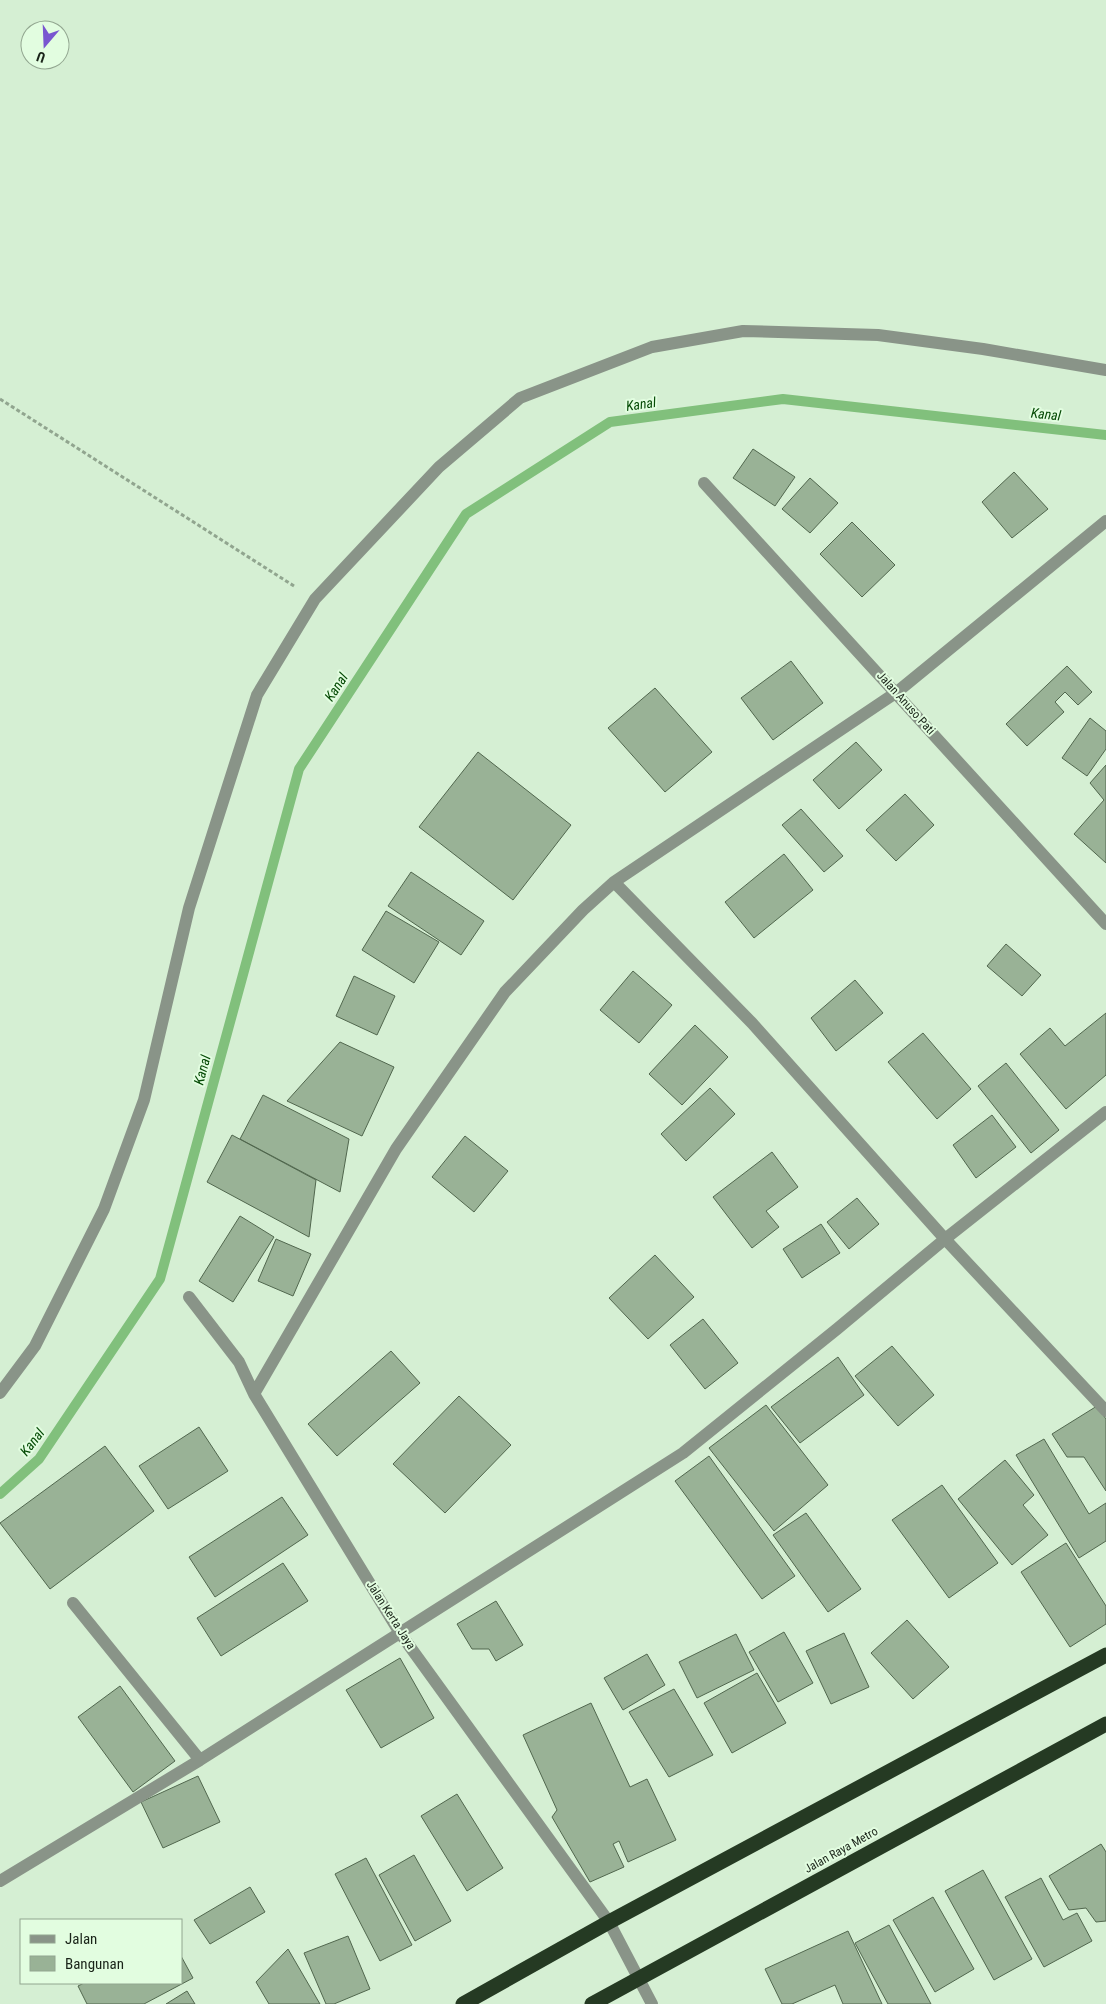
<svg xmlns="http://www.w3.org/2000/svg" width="1106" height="2004" viewBox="0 0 1106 2004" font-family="'Roboto Condensed',sans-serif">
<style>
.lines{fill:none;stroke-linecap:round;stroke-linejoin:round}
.stream{stroke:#81c07c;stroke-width:10}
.building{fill:#99b296;stroke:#51674e}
.path{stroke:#91a58f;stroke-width:3;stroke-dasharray:4 2.5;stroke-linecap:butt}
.street{stroke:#899488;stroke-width:12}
.highway{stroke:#253a23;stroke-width:15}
.labels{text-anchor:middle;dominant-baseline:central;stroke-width:4;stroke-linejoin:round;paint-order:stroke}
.street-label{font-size:12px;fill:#1a2419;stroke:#e2fde0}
.water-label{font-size:14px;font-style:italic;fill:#054a05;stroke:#e2fde0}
</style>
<rect width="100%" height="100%" fill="#d5efd3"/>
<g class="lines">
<path class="stream" d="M 0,1494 L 39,1459 L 160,1279 L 299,769 L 466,514 L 610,422 L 783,399 L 1106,435"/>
</g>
<path class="building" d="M 753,449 L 795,477 L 775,506 L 733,478 Z
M 1014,472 L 1048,509 L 1012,538 L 982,502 Z
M 810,478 L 838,503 L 810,533 L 782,509 Z
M 852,522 L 895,565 L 862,597 L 820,554 Z
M 791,661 L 823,703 L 773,740 L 741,698 Z
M 1067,666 L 1092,692 L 1078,705 L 1065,692 L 1055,702 L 1064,712 L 1027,746 L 1006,724 Z
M 655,688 L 712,752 L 665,792 L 608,728 Z
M 1090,718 L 1106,731 L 1106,749 L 1087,776 L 1062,758 Z
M 856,742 L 882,770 L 839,809 L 813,780 Z
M 478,752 L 571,825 L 513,900 L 419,827 Z
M 1106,765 L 1106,863 L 1074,834 L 1104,800 L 1090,783 Z
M 905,794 L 934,825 L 896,861 L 866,830 Z
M 801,809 L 843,856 L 824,872 L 782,825 Z
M 784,854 L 813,890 L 754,938 L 725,902 Z
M 411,872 L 484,921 L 461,955 L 388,906 Z
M 386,911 L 439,942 L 414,983 L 362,950 Z
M 1006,944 L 1041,975 L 1022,996 L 987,966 Z
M 633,971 L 672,1005 L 639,1043 L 600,1010 Z
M 354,976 L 395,996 L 377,1035 L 336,1016 Z
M 855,980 L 883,1013 L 836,1051 L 811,1018 Z
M 1106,1013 L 1106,1075 L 1066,1109 L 1020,1054 L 1050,1028 L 1065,1046 Z
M 695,1025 L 728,1057 L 682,1105 L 649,1074 Z
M 923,1033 L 971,1089 L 937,1119 L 888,1062 Z
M 340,1042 L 394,1067 L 362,1136 L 287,1101 Z
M 1006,1063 L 1059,1130 L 1031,1153 L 978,1086 Z
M 710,1088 L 735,1114 L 686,1161 L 661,1134 Z
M 263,1095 L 349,1139 L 340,1192 L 240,1139 Z
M 992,1115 L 1016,1147 L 976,1178 L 953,1145 Z
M 232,1135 L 316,1180 L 309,1237 L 207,1182 Z
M 465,1136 L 508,1171 L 474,1212 L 432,1177 Z
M 772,1152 L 798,1187 L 766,1211 L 779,1227 L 752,1248 L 713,1197 Z
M 857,1198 L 879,1224 L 849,1249 L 827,1222 Z
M 240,1216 L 274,1237 L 233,1302 L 199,1281 Z
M 821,1224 L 840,1253 L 802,1278 L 783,1249 Z
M 276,1239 L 311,1254 L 293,1296 L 258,1281 Z
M 655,1255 L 694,1297 L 648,1339 L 609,1298 Z
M 703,1319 L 738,1363 L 705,1389 L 670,1345 Z
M 892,1346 L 934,1395 L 898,1426 L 855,1376 Z
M 391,1351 L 420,1383 L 337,1456 L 308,1424 Z
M 838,1357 L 864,1395 L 800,1443 L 771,1407 Z
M 459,1396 L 511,1445 L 445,1513 L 393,1464 Z
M 766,1405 L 828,1485 L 774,1531 L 709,1448 Z
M 1097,1406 L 1106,1419 L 1106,1491 L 1084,1457 L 1067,1457 L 1052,1434 Z
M 199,1427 L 228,1471 L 168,1509 L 139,1466 Z
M 1044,1439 L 1089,1514 L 1106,1503 L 1106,1541 L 1079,1558 L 1016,1455 Z
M 105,1446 L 154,1511 L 50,1589 L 0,1523 Z
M 709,1456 L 795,1576 L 762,1599 L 675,1481 Z
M 1005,1460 L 1034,1495 L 1023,1505 L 1048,1535 L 1012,1565 L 958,1499 Z
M 942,1485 L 998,1563 L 949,1598 L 892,1520 Z
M 282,1497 L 308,1535 L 215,1597 L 189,1557 Z
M 806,1513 L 861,1589 L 828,1612 L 773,1535 Z
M 1066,1543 L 1106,1606 L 1106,1624 L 1070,1647 L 1021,1572 Z
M 283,1563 L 308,1601 L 221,1656 L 197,1618 Z
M 496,1601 L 523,1645 L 496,1661 L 489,1649 L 472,1649 L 457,1624 Z
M 907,1620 L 949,1667 L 913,1699 L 871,1653 Z
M 784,1632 L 813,1683 L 778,1702 L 749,1652 Z
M 844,1633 L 869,1687 L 831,1704 L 806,1651 Z
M 736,1634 L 754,1670 L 697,1698 L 679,1662 Z
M 647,1654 L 665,1685 L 623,1710 L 604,1678 Z
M 400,1658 L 434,1718 L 381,1748 L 346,1690 Z
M 757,1673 L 786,1723 L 732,1753 L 704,1703 Z
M 120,1686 L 175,1761 L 133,1792 L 78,1717 Z
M 674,1689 L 713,1755 L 669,1777 L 629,1712 Z
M 591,1703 L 630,1787 L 647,1779 L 676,1840 L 628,1862 L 619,1841 L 613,1844 L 624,1867 L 590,1882 L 552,1817 L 557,1810 L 523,1735 Z
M 198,1776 L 220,1822 L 163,1848 L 141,1802 Z
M 457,1794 L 503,1868 L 467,1891 L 421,1816 Z
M 1101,1844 L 1106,1852 L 1106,1921 L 1096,1922 L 1086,1908 L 1069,1910 L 1049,1876 Z
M 414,1855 L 451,1921 L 415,1941 L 379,1875 Z
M 366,1858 L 412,1945 L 380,1961 L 335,1874 Z
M 983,1870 L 1032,1959 L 994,1980 L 945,1891 Z
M 1041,1878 L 1063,1920 L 1077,1913 L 1092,1941 L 1044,1967 L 1005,1897 Z
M 250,1887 L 265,1912 L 210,1944 L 194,1920 Z
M 933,1897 L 974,1969 L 935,1992 L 893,1920 Z
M 889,1925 L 931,2004 L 888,2004 L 855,1943 Z
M 848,1931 L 882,2004 L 843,2004 L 835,1985 L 792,2004 L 782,2004 L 765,1969 Z
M 348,1936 L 370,1989 L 334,2004 L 326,2004 L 304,1953 Z
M 288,1949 L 320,2004 L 269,2004 L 256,1982 Z
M 181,1956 L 193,1978 L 144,2004 L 87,2004 L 78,1986 L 84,1983 L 181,1983 Z
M 187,1991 L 195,2004 L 166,2004 Z"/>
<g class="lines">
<path class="path" d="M 0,399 L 294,586"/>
<path class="street" d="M 704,483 L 1106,924
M 614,882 L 752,1023 L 945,1239 L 1106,1411
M 189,1297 L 239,1362 L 254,1394 L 400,1633 L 609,1922 L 652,2004
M 0,1393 L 35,1346 L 104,1209 L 144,1100 L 189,908 L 257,695 L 315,599 L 439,467 L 520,398 L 652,347 L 743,331 L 878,335 L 983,349 L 1106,370
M 254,1394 L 396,1149 L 505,992 L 583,910 L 614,882 L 897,692 L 1106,521
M 73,1603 L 200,1760
M 0,1881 L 200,1760 L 683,1453 L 837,1329 L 945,1239 L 1106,1112"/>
<path class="highway" d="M 463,2004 L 609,1922 L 1106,1655
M 592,2004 L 1106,1724"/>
</g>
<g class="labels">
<g class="street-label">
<text transform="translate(906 703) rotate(48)">Jalan Anuso Pati</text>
<text transform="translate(391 1615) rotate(57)">Jalan Kerta Jaya</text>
<text transform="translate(841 1850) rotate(-29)">Jalan Raya Metro</text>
</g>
<g class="water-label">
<text transform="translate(641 404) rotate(-8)">Kanal</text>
<text transform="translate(1046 414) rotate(6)">Kanal</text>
<text transform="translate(336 687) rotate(-57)">Kanal</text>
<text transform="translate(202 1070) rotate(-75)">Kanal</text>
<text transform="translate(32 1442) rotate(-52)">Kanal</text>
</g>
</g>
<rect x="20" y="1919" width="162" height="65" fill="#e2fde0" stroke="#92a690"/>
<rect x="30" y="1935" width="25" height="8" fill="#899488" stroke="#92a690"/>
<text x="65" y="1944" font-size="15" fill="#1a2419">Jalan</text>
<rect x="30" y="1956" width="25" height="15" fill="#99b296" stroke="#92a690"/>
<text x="65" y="1969" font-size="15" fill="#1a2419">Bangunan</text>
<g transform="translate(45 45) rotate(199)"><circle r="24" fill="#e2fde0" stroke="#92a690"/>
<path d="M0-4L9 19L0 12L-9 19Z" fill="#7956d0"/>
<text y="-8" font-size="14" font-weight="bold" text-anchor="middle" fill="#1a2419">U</text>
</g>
</svg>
